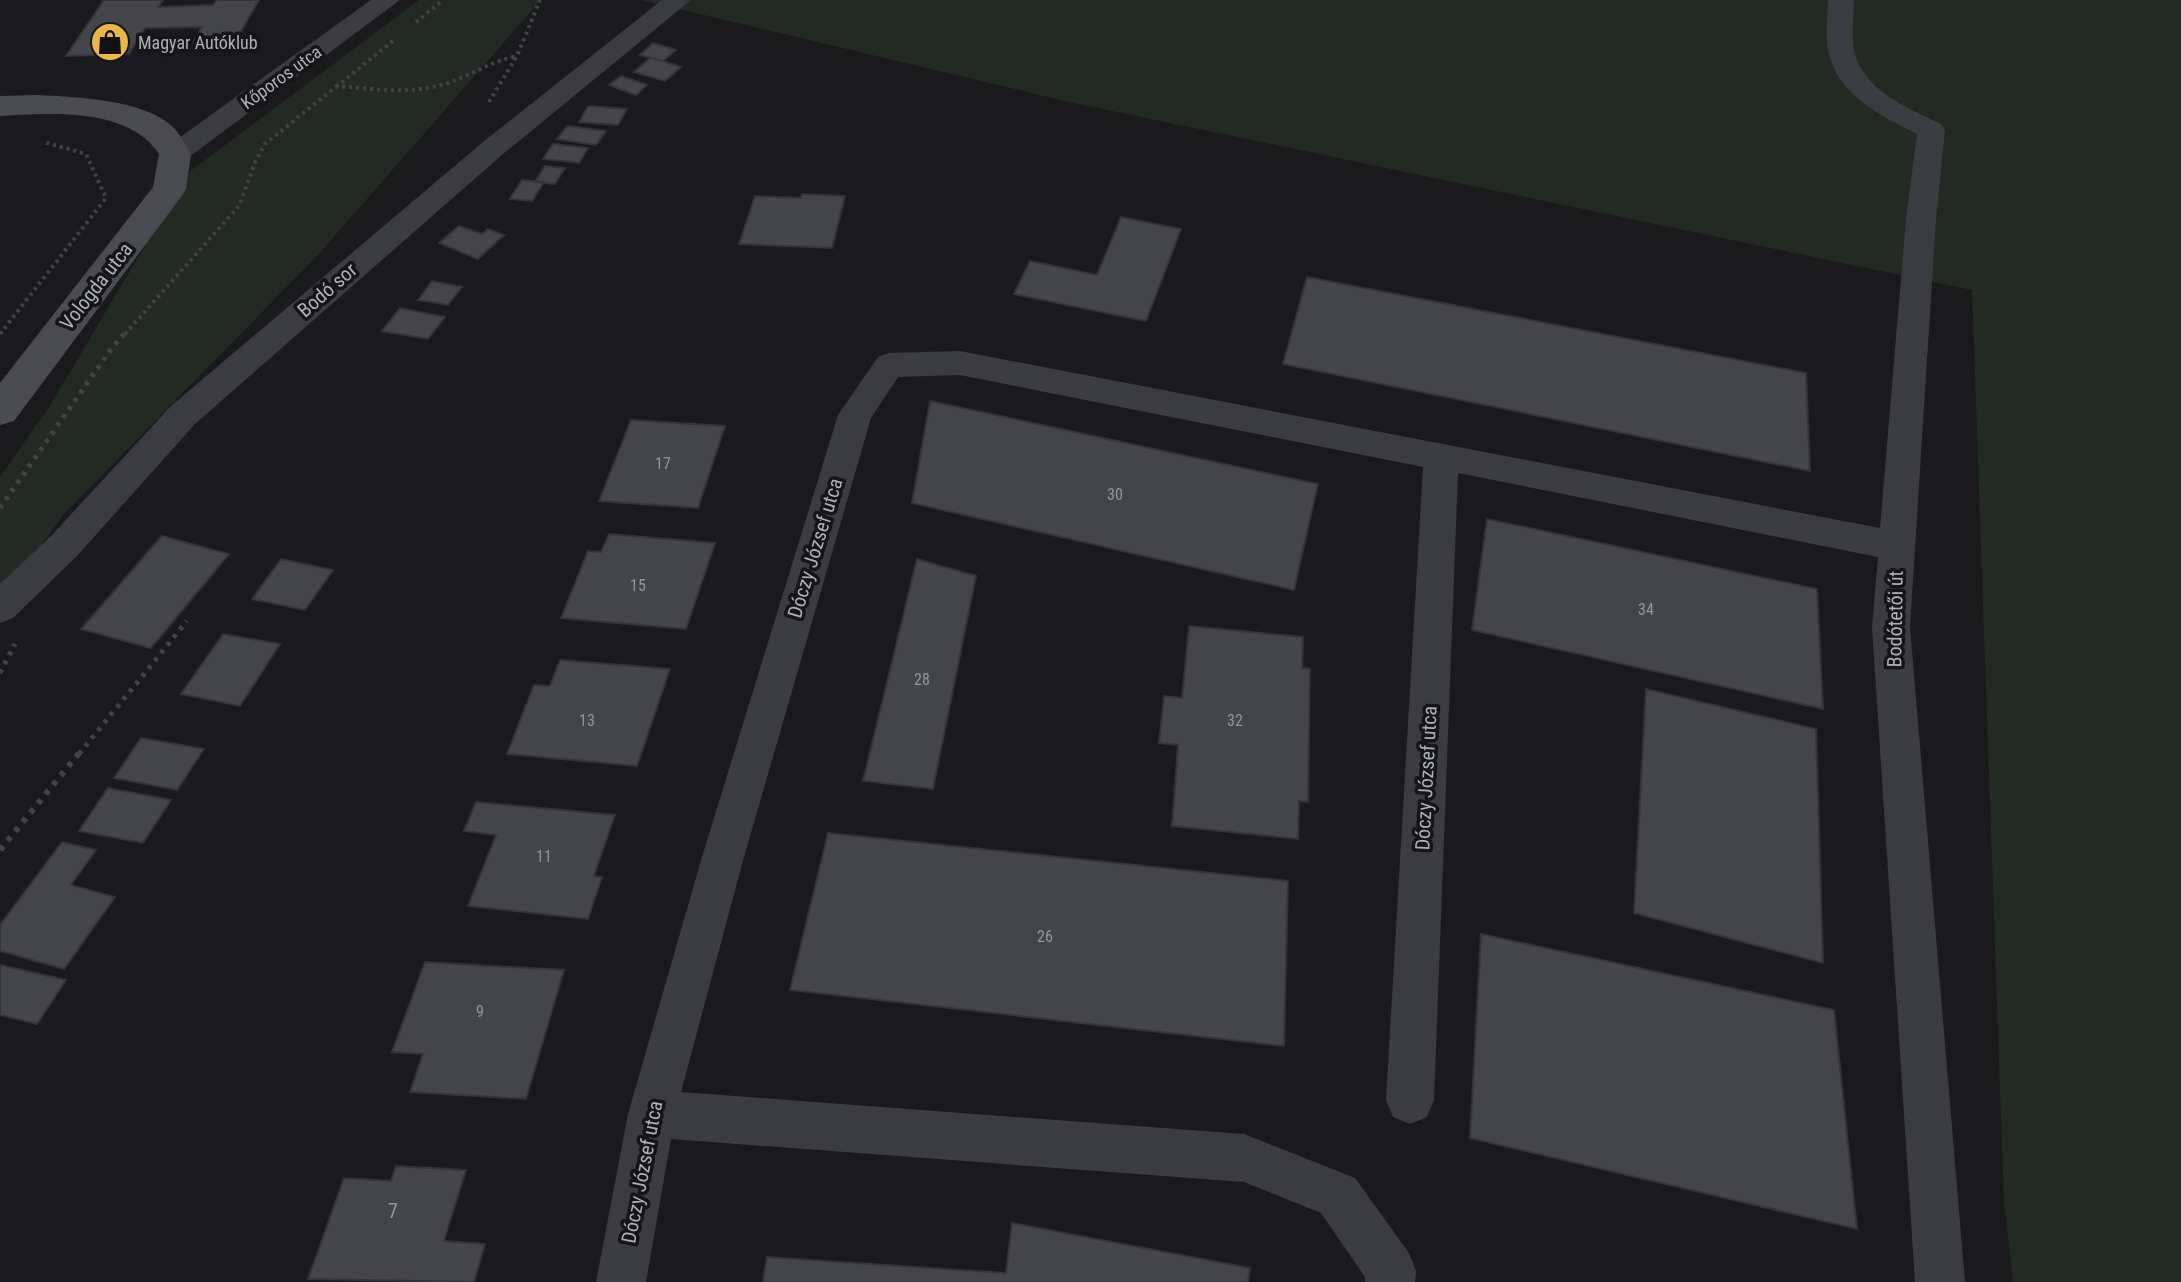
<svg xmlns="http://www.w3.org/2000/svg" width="2181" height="1282" viewBox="0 0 2181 1282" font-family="'Roboto Condensed',sans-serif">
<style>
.green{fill:#222a23}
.building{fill:#444549;stroke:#343438;stroke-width:2}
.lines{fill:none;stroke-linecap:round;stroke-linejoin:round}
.path-far2{stroke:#414348;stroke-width:4;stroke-dasharray:3 4;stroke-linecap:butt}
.path-far1{stroke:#414348;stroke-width:5;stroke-dasharray:4 6;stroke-linecap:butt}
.path{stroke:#414348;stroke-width:6;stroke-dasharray:5 7;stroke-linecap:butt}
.street{fill:#3b3c41;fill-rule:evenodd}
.secondary{fill:#494b51;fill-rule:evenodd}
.labels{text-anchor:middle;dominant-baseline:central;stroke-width:7;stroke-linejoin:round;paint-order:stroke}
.number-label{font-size:16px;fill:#93969e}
.far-poi-label{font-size:18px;fill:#adb1bb;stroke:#151517;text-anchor:start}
.far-street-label{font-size:18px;fill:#adb1bb;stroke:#151517}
.street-label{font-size:20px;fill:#adb1bb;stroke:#151517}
.near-number-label{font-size:20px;fill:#93969e}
</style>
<rect width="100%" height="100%" fill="#1a1a1c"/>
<path class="green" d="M 419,0 L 541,0 L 318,255 L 62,516 L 0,606 L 0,477 L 49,407 L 189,172 Z
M 641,0 L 2181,0 L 2181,1282 L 2013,1282 L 2004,1203 L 1972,290 L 1069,102 Z"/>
<path class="building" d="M 104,0 L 163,0 L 158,7 L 213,5 L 217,0 L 259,0 L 235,42 L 192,44 L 202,27 L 145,28 L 129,54 L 66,56 Z
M 653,43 L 676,50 L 663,61 L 640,55 Z
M 650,58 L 663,61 L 681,67 L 665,81 L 634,72 Z
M 621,76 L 647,85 L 636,95 L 609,85 Z
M 588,106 L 627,109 L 618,125 L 579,122 Z
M 567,126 L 606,131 L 596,145 L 557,139 Z
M 553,144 L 588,148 L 579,163 L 543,159 Z
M 545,166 L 565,168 L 555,184 L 535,182 Z
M 522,180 L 544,182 L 532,201 L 510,199 Z
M 802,194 L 845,196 L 832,248 L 739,244 L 755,196 L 801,198 Z
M 1121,217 L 1181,229 L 1146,321 L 1014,294 L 1030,261 L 1097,275 Z
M 459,226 L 482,234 L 488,229 L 504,235 L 478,259 L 439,243 Z
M 1307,277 L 1806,373 L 1810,471 L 1283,364 Z
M 432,281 L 462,287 L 448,305 L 418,300 Z
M 400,308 L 445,317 L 428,339 L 382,331 Z
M 930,401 L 1318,484 L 1294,590 L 912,503 Z
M 631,420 L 725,426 L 698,508 L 599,501 Z
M 1487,519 L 1817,589 L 1823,709 L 1472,630 Z
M 609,534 L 715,543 L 686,629 L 561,618 L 588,551 L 601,552 Z
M 162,536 L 229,554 L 151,648 L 81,629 Z
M 281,559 L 333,570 L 305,610 L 252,599 Z
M 917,559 L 976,576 L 933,789 L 863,781 Z
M 1189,626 L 1303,637 L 1302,668 L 1310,669 L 1308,802 L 1299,801 L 1298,839 L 1172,826 L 1178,745 L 1159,743 L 1164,696 L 1182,698 Z
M 223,634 L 280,644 L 240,706 L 181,694 Z
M 560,660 L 670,669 L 637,766 L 507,754 L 534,685 L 550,686 Z
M 1646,689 L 1816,729 L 1823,963 L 1634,913 Z
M 141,738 L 204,749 L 177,790 L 114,778 Z
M 108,788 L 171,800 L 143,843 L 79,831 Z
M 476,802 L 615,815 L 594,876 L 602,877 L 588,919 L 468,906 L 496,835 L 464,831 Z
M 828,833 L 1288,881 L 1284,1046 L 790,990 Z
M 62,842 L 96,850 L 71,885 L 115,897 L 64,969 L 0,951 L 0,925 Z
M 1481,934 L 1834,1010 L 1857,1229 L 1470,1138 Z
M 425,962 L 564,970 L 526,1099 L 410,1092 L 423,1054 L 392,1052 Z
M 0,965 L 66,980 L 37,1024 L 0,1015 Z
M 396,1166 L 466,1170 L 444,1241 L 485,1244 L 474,1282 L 308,1279 L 344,1178 L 391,1181 Z
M 1012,1223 L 1250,1268 L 1248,1282 L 763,1282 L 767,1257 L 1006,1273 Z"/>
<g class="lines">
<path class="path-far2" d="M 416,22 L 443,0
M 393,41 L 337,86 C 373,89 412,95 448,83 C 471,75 492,61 517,56
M 489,102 L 517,56 L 540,0
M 0,334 L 106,198 L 86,154 L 44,142
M 125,334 L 239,206 L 256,160 L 265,144 L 337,86"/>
<path class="path-far1" d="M 0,508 L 111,349 L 126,332
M 0,673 L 15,644
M 79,754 L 187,621"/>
<path class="path" d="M 0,850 L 80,752"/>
<path class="street" d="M 371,0 L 400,0 L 185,160 L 175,163 L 165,160 L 161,154 L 165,148 Z
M 662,0 L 691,0 L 503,154 L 195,424 L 77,556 L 13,618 L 0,623 L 0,584 L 51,536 L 171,406 L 483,142 Z
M 1828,0 L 1854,0 C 1854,16 1851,34 1854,50 C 1862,90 1908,108 1941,124 L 1945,130 L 1936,219 L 1910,627 L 1965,1282 L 1915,1282 L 1872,627 L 1878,557 L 1458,473 L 1434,1100 L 1427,1117 L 1410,1124 L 1393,1117 L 1386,1100 L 1423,467 L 960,375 L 898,377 L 871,418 L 744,857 L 681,1092 L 1244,1134 L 1355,1178 L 1409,1253 L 1416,1271 L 1415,1282 L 1365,1282 L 1365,1277 L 1321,1213 L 1244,1182 L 671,1139 L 646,1282 L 596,1282 L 628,1114 L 702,857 L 838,415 L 878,357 L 889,353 L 960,351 L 1880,528 L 1906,219 L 1917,134 C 1881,116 1836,94 1828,50 C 1825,34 1828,16 1828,0 Z"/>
<path class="secondary" d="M 37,95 C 76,97 145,99 174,128 C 181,136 186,146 191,154 L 186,189 L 181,197 L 14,421 L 0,425 L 0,383 L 153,187 L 159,154 C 129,107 49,113 0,116 L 0,96 Z"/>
</g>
<defs>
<g id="shop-disc" transform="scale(2)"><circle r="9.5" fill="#e8b746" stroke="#151517"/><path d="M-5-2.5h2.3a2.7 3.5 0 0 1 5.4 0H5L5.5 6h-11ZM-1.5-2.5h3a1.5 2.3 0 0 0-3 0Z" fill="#111"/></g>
</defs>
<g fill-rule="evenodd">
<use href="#shop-disc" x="110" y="42"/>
</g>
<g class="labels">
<g class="number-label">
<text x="663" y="463">17</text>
<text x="1115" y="494">30</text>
<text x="638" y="585">15</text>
<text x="1646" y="609">34</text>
<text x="922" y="679">28</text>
<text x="587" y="720">13</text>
<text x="1235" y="720">32</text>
<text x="544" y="856">11</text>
<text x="1045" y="936">26</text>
<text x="480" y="1011">9</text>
</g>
<g class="far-poi-label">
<text x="138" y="42">Magyar Autóklub</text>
</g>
<g class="far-street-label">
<text transform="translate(281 77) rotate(-36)">Kőporos utca</text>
</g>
<g class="street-label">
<text transform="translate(96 286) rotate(-52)">Vologda utca</text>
<text transform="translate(327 290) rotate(-41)">Bodó sor</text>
<text transform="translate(815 548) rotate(-73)">Dóczy József utca</text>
<text transform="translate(1895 619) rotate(-89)">Bodótetői út</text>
<text transform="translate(1426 778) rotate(-87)">Dóczy József utca</text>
<text transform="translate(642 1172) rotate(-79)">Dóczy József utca</text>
</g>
<g class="near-number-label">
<text x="393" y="1211">7</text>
</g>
</g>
</svg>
